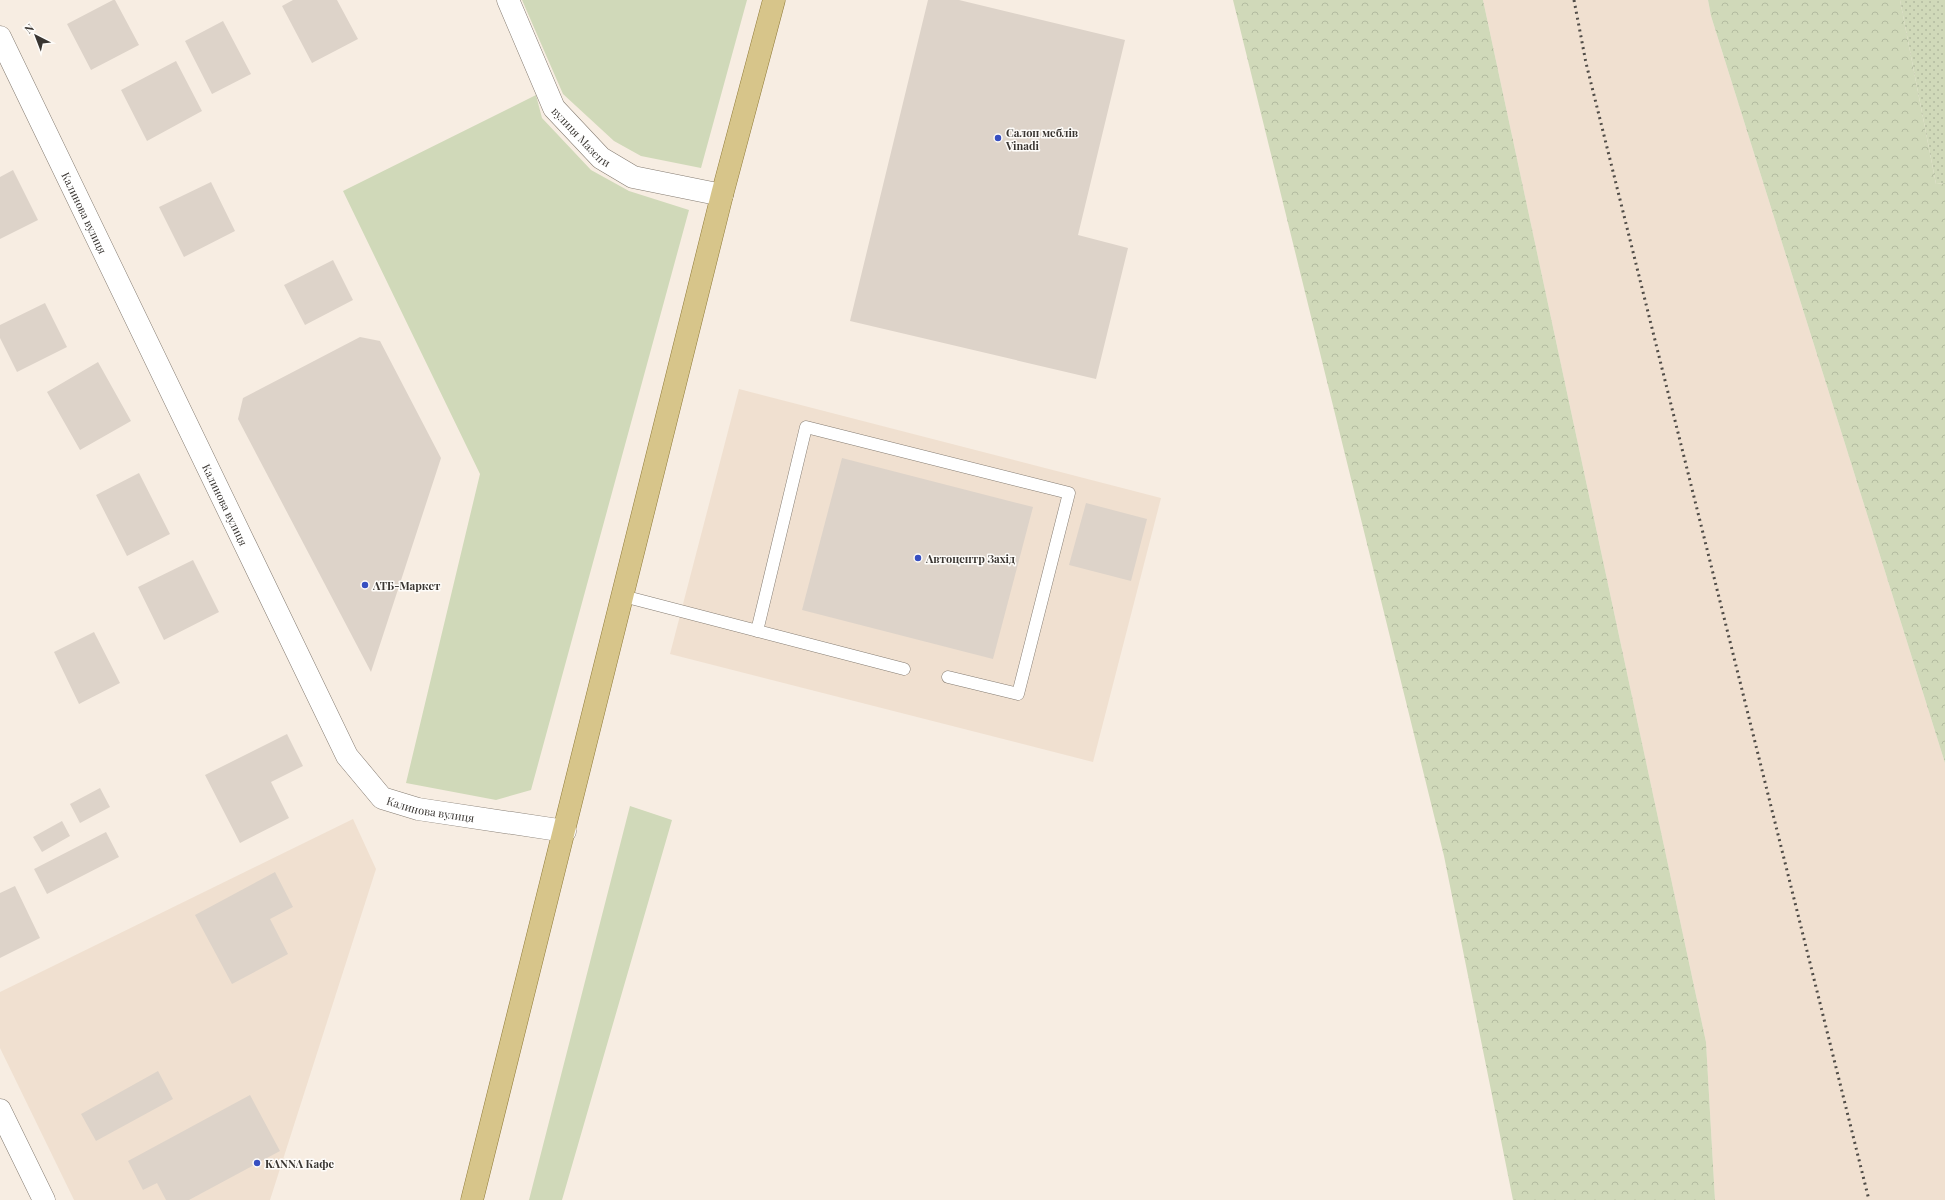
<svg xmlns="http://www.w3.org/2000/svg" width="1945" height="1200" viewBox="0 0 1945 1200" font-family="'Playfair Display',serif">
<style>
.built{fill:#f0e0d0}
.grass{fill:#d0d9b9}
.forest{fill:url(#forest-crowns)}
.park{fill:url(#park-dots)}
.building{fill:#ddd3c9}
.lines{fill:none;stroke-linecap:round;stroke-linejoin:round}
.service-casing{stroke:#857c72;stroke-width:13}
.minor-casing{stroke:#857c72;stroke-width:23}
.primary-casing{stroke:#8f7a38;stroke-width:23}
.service{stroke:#fff;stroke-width:12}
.minor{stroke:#fff;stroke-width:22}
.primary{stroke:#d7c58a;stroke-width:22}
.rail{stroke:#504c47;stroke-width:3;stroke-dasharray:2 4;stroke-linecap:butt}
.poi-dot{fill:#374fc1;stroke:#fefcf9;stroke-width:1.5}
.labels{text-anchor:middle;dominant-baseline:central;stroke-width:3;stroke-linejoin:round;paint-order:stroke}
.poi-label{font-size:11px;font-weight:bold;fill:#393531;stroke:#fefcf9;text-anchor:start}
.street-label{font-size:11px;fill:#393531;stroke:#fefcf9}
</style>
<defs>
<pattern id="forest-crowns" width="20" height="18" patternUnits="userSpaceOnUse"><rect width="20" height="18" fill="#d0d9b9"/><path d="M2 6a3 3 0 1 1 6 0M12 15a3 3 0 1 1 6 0" fill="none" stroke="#b3bba0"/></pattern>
<pattern id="park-dots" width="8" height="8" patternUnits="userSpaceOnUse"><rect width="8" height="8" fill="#d0d9b9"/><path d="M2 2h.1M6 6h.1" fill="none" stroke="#b3bba0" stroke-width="1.8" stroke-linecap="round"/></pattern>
</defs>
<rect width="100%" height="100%" fill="#f7ede2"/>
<path class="built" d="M 1483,0 L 1708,0 L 1711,16 L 1945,763 L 1945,1200 L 1715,1200 L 1706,1042 Z
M 739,389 L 1161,498 L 1093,762 L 670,654 Z
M 353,819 L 376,869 L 270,1200 L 74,1200 L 0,1048 L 0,992 Z"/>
<path class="grass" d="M 522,0 L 747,0 L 701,168 L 641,156 L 614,141 L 563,94 Z
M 536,95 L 542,118 L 591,170 L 629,191 L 689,210 L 531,790 L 496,800 L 406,783 L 480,474 L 343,191 Z
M 630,806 L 672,820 L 562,1200 L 529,1200 Z"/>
<path class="forest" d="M 1233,0 L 1483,0 L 1706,1042 L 1715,1200 L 1513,1200 L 1444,856 Z
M 1708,0 L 1900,0 L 1936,184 L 1945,183 L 1945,763 L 1711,16 Z"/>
<path class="park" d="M 1900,0 L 1945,0 L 1945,183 L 1936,184 Z"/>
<path class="building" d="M 113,0 L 115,0 L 139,45 L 91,70 L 67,24 Z
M 293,0 L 337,0 L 358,39 L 312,63 L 282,6 Z
M 928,0 L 959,0 L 1125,40 L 1078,235 L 1128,248 L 1096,379 L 850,321 Z
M 223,21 L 251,74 L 212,94 L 185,41 Z
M 176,61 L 202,111 L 147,141 L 121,90 Z
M 13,170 L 38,220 L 0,239 L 0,177 Z
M 211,182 L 235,231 L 184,257 L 159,207 Z
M 333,260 L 353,300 L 305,325 L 284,285 Z
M 45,303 L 67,347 L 17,372 L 0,338 L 0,325 Z
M 360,337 L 380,341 L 441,458 L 371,672 L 238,419 L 243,398 Z
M 98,362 L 131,421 L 80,450 L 47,392 Z
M 842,458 L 1033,507 L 993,659 L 802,610 Z
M 139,473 L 170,534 L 127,556 L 96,495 Z
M 1086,503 L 1147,519 L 1131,581 L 1069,565 Z
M 193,560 L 219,612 L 164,640 L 138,587 Z
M 94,632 L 120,683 L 79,704 L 54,652 Z
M 287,734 L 303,766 L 271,782 L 289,818 L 240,843 L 205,775 Z
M 100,788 L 110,807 L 80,823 L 70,804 Z
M 62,821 L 70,836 L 42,852 L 33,837 Z
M 106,832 L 119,857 L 47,894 L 34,869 Z
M 275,872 L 293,907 L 270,919 L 288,954 L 232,984 L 195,915 Z
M 15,886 L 40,938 L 0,958 L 0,893 Z
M 158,1071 L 173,1099 L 96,1141 L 81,1114 Z
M 250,1095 L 280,1151 L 189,1200 L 166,1200 L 157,1183 L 143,1190 L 128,1161 Z"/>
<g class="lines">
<g class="service-casing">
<path id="service" d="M 623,596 L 904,669
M 757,631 L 806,427 L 1069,493 L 1018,694 L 948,677"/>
</g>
<g class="minor-casing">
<g id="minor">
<path id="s1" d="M 508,0 L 554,108 L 601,158 L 633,177 L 722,195"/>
<path id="s2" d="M 0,37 L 347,756 L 382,798 L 418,809 L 565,831"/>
<path d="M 0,1110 L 44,1200"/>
</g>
</g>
<g class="primary-casing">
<path id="primary" d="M 472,1200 L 722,195 L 774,0"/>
</g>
<use href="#service" class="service"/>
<use href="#minor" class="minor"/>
<use href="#primary" class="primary"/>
<path class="rail" d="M 1574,0 L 1586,63 L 1869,1200"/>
</g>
<g class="poi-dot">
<circle cx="998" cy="138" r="4"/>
<circle cx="918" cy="558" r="4"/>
<circle cx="365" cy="585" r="4"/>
<circle cx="257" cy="1163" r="4"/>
</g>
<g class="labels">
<g class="poi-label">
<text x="1006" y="132">Салон меблів<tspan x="1006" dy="13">Vinadi</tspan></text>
<text x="926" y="558">Автоцентр Захід</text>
<text x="373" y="585">АТБ-Маркет</text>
<text x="265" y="1163">KANNA Кафе</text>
</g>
<g class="street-label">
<text stroke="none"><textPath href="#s1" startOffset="157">вулиця Мазепи</textPath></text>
<text stroke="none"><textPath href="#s2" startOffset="195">Калинова вулиця</textPath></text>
<text stroke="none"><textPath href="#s2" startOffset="519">Калинова вулиця</textPath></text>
<text stroke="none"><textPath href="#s2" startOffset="903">Калинова вулиця</textPath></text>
</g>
</g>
<g transform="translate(36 36) rotate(318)" stroke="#fefcf9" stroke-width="3" paint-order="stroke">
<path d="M0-3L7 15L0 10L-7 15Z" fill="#393531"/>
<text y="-6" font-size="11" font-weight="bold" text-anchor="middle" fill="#393531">N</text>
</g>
</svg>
